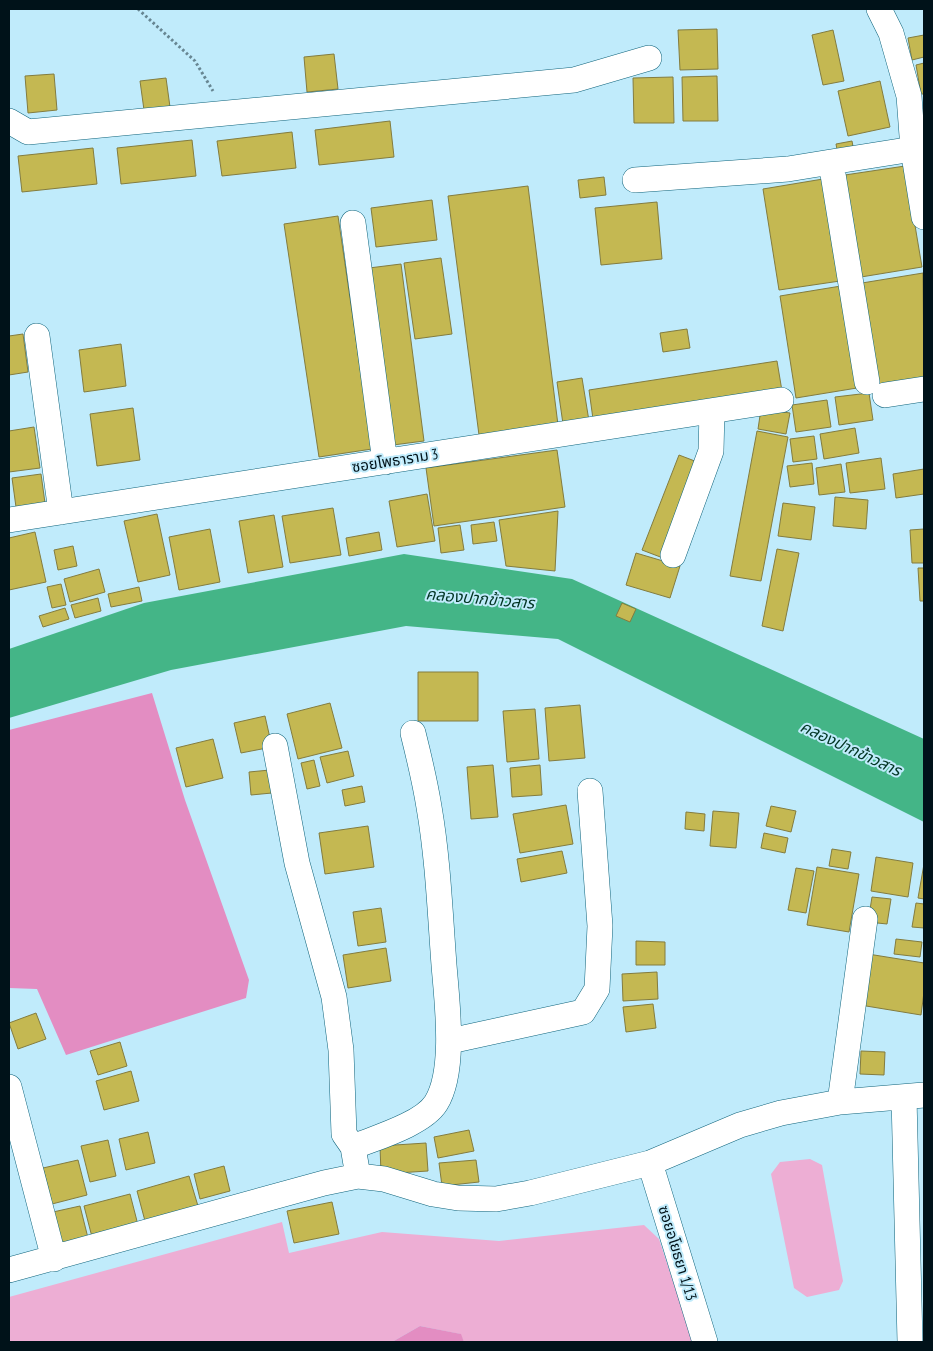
<svg xmlns="http://www.w3.org/2000/svg" width="933" height="1351" viewBox="0 0 933 1351" font-family="'PT Sans Narrow','Noto Sans Thai',sans-serif">
<style>
.green{fill:#edaed4}
.forest{fill:#e38dc2}
.water{fill:#44b587}
.building{fill:#c4b852;stroke:#837c3f}
.lines{fill:none;stroke-linecap:round;stroke-linejoin:round}
.minor-casing{stroke:#0f647c;stroke-width:26}
.path{stroke:#678692;stroke-width:3;stroke-dasharray:2.5 2.5;stroke-linecap:butt}
.minor{stroke:#fff;stroke-width:25}
.labels{text-anchor:middle;dominant-baseline:central;stroke-width:4;stroke-linejoin:round;paint-order:stroke}
.street-label{font-size:15px;fill:#001219;stroke:#c0ebfb}
.water-label{font-size:16px;font-style:italic;fill:#023523;stroke:#c0ebfb}
</style>
<rect width="100%" height="100%" fill="#c0ebfb"/>
<path class="green" d="M 810,1159 L 822,1165 L 843,1281 L 839,1290 L 807,1297 L 794,1288 L 771,1174 L 780,1162 Z
M 282,1222 L 289,1253 L 382,1232 L 499,1241 L 644,1225 L 659,1239 L 693,1342 L 464,1342 L 460,1334 L 420,1326 L 392,1342 L 9,1342 L 9,1297 Z"/>
<path class="forest" d="M 152,693 L 185,800 L 249,980 L 246,998 L 66,1055 L 37,989 L 9,988 L 9,730 Z
M 420,1326 L 461,1334 L 464,1342 L 392,1342 Z"/>
<path class="water" d="M 404,554 L 572,579 L 924,739 L 924,822 L 558,639 L 406,626 L 171,670 L 9,718 L 9,649 L 144,603 Z"/>
<path class="building" d="M 717,29 L 718,69 L 680,70 L 678,30 Z
M 833,30 L 844,81 L 823,85 L 812,35 Z
M 924,35 L 924,57 L 912,60 L 908,38 Z
M 334,54 L 338,89 L 307,92 L 304,57 Z
M 924,63 L 924,94 L 921,94 L 916,65 Z
M 54,74 L 57,110 L 28,113 L 25,76 Z
M 717,76 L 718,121 L 683,121 L 682,77 Z
M 673,77 L 674,123 L 634,123 L 633,78 Z
M 166,78 L 170,107 L 144,110 L 140,81 Z
M 880,81 L 890,127 L 848,136 L 838,91 Z
M 390,121 L 394,157 L 319,165 L 315,130 Z
M 292,132 L 296,168 L 222,176 L 217,141 Z
M 192,140 L 196,176 L 121,184 L 117,148 Z
M 852,141 L 854,152 L 838,155 L 836,144 Z
M 93,148 L 97,184 L 22,192 L 18,156 Z
M 905,166 L 922,267 L 861,277 L 845,175 Z
M 604,177 L 606,195 L 580,198 L 578,180 Z
M 823,179 L 840,281 L 779,290 L 763,189 Z
M 528,186 L 558,425 L 479,435 L 448,196 Z
M 432,200 L 437,240 L 376,247 L 371,208 Z
M 657,202 L 662,259 L 601,265 L 595,208 Z
M 338,216 L 372,449 L 319,457 L 284,224 Z
M 441,258 L 452,334 L 415,339 L 404,263 Z
M 401,264 L 424,441 L 393,445 L 369,268 Z
M 923,273 L 924,377 L 879,384 L 862,283 Z
M 841,286 L 857,388 L 796,398 L 780,296 Z
M 687,329 L 690,348 L 663,352 L 660,333 Z
M 23,334 L 28,372 L 9,375 L 9,336 Z
M 121,344 L 126,386 L 84,392 L 79,350 Z
M 777,361 L 782,391 L 593,419 L 589,390 Z
M 582,378 L 589,421 L 563,424 L 557,382 Z
M 869,393 L 873,420 L 839,425 L 835,397 Z
M 827,400 L 831,427 L 796,432 L 792,405 Z
M 133,408 L 140,460 L 97,466 L 90,414 Z
M 761,409 L 790,413 L 786,434 L 758,429 Z
M 34,427 L 40,468 L 9,472 L 9,431 Z
M 855,428 L 859,453 L 824,459 L 820,434 Z
M 757,431 L 788,437 L 761,581 L 730,576 Z
M 814,436 L 817,459 L 793,462 L 790,439 Z
M 557,450 L 565,507 L 434,526 L 426,468 Z
M 679,455 L 700,463 L 663,558 L 642,550 Z
M 881,458 L 885,489 L 850,493 L 846,463 Z
M 812,463 L 814,484 L 790,487 L 787,466 Z
M 841,464 L 845,492 L 819,495 L 816,468 Z
M 924,469 L 924,494 L 896,498 L 893,474 Z
M 41,474 L 45,503 L 16,507 L 12,478 Z
M 427,494 L 435,541 L 397,547 L 389,501 Z
M 835,497 L 868,500 L 866,529 L 833,526 Z
M 783,503 L 815,507 L 811,540 L 778,536 Z
M 333,508 L 341,555 L 290,563 L 282,516 Z
M 558,511 L 555,571 L 506,566 L 499,520 Z
M 157,514 L 170,575 L 138,582 L 124,521 Z
M 274,515 L 283,567 L 248,573 L 239,521 Z
M 494,522 L 497,541 L 473,544 L 471,525 Z
M 460,525 L 464,550 L 441,553 L 438,528 Z
M 210,529 L 220,582 L 179,590 L 169,537 Z
M 924,529 L 924,563 L 912,563 L 910,530 Z
M 35,532 L 46,582 L 9,590 L 9,538 Z
M 379,532 L 382,550 L 349,556 L 346,538 Z
M 73,546 L 77,566 L 58,570 L 54,550 Z
M 777,549 L 799,553 L 783,631 L 762,626 Z
M 636,553 L 680,566 L 670,598 L 626,585 Z
M 918,568 L 924,568 L 924,601 L 920,601 Z
M 99,569 L 105,592 L 70,602 L 64,579 Z
M 61,584 L 66,605 L 52,608 L 47,587 Z
M 139,587 L 142,601 L 111,607 L 108,594 Z
M 98,598 L 101,611 L 75,618 L 71,605 Z
M 622,603 L 636,609 L 630,622 L 616,616 Z
M 65,608 L 69,619 L 43,627 L 39,616 Z
M 418,672 L 478,672 L 478,721 L 418,721 Z
M 330,703 L 342,748 L 298,759 L 287,714 Z
M 580,705 L 585,758 L 549,761 L 545,708 Z
M 535,709 L 539,759 L 507,762 L 503,711 Z
M 265,716 L 272,747 L 241,753 L 234,723 Z
M 213,739 L 223,778 L 186,787 L 176,748 Z
M 348,751 L 354,776 L 327,783 L 320,757 Z
M 314,760 L 320,786 L 307,789 L 301,763 Z
M 493,765 L 498,817 L 471,819 L 467,767 Z
M 540,765 L 542,795 L 512,797 L 510,768 Z
M 270,770 L 272,793 L 251,795 L 249,772 Z
M 362,786 L 365,802 L 345,806 L 342,790 Z
M 566,805 L 573,844 L 520,853 L 513,814 Z
M 771,806 L 796,811 L 791,832 L 766,826 Z
M 713,811 L 739,813 L 736,848 L 710,846 Z
M 686,812 L 705,814 L 704,831 L 685,829 Z
M 368,826 L 374,867 L 325,874 L 319,833 Z
M 764,833 L 788,838 L 785,853 L 761,848 Z
M 832,849 L 851,852 L 848,869 L 829,866 Z
M 562,851 L 567,873 L 521,882 L 517,859 Z
M 876,857 L 913,863 L 908,897 L 871,891 Z
M 924,864 L 924,899 L 918,898 Z
M 817,867 L 859,874 L 849,932 L 807,925 Z
M 796,868 L 814,871 L 806,913 L 788,910 Z
M 872,897 L 891,899 L 887,924 L 868,922 Z
M 916,903 L 924,904 L 924,928 L 912,927 Z
M 381,908 L 386,942 L 358,946 L 353,912 Z
M 896,939 L 922,942 L 920,957 L 894,954 Z
M 636,941 L 665,942 L 665,965 L 636,965 Z
M 386,948 L 391,981 L 348,988 L 343,955 Z
M 868,954 L 924,963 L 924,992 L 921,1015 L 860,1005 Z
M 657,972 L 658,999 L 623,1001 L 622,974 Z
M 653,1004 L 656,1028 L 626,1032 L 623,1007 Z
M 36,1013 L 46,1039 L 18,1049 L 9,1023 Z
M 120,1042 L 127,1066 L 98,1075 L 90,1051 Z
M 861,1051 L 885,1052 L 884,1075 L 860,1074 Z
M 131,1071 L 139,1101 L 104,1110 L 96,1081 Z
M 469,1130 L 474,1151 L 438,1158 L 434,1137 Z
M 148,1132 L 155,1163 L 126,1170 L 119,1139 Z
M 108,1140 L 116,1176 L 90,1182 L 81,1146 Z
M 426,1143 L 428,1171 L 381,1174 L 380,1146 Z
M 78,1160 L 87,1195 L 52,1204 L 43,1168 Z
M 476,1160 L 479,1182 L 442,1186 L 439,1163 Z
M 224,1166 L 230,1191 L 200,1199 L 194,1174 Z
M 189,1176 L 198,1206 L 145,1221 L 137,1191 Z
M 130,1194 L 138,1225 L 92,1237 L 84,1206 Z
M 332,1202 L 339,1234 L 294,1243 L 287,1211 Z
M 80,1206 L 88,1238 L 61,1245 L 53,1212 Z"/>
<g class="lines">
<g class="minor-casing">
<path id="minor" d="M 879,9 L 891,33 L 909,96 L 913,149 L 924,217
M 9,121 L 28,132 L 574,80 L 649,58
M 635,180 L 788,169 L 831,162
M 353,223 L 385,462
M 37,336 L 61,512
M 867,382 L 831,162 L 913,149
M 885,395 L 924,389
M 9,520 L 781,400
M 673,555 L 711,451 L 712,411
M 275,746 L 297,863 L 334,997 L 341,1050 L 344,1134 L 353,1147
M 450,1041 L 583,1012 L 597,989 L 600,926 L 590,791
M 9,1087 L 54,1259
M 904,1097 L 910,1342
M 840,1102 L 865,919
M 650,1163 L 705,1342
M 358,1176 L 353,1147 C 375,1138 423,1124 436,1103 C 456,1071 447,1002 444,965 C 440,912 438,859 429,807 C 425,782 419,757 413,733
M 9,1270 L 324,1183 L 358,1176 L 384,1179 L 433,1194 L 458,1198 L 496,1199 L 530,1193 L 650,1163 L 740,1125 L 781,1113 L 840,1102 L 924,1095"/>
</g>
<path class="path" d="M 138,9 L 195,61 L 213,91"/>
<use href="#minor" class="minor"/>
</g>
<g class="labels">
<g class="street-label">
<text transform="translate(395 460) rotate(-9)">ซอยโพธาราม 3</text>
<text transform="translate(678 1253) rotate(73)">ซอยอโยธยา 1/13</text>
</g>
<g class="water-label">
<text transform="translate(480 598) rotate(5)">คลองปากข้าวสาร</text>
<text transform="translate(851 748) rotate(25)">คลองปากข้าวสาร</text>
</g>
</g>
<rect width="933" height="1351" fill="none" stroke="#001219" stroke-width="20"/>
</svg>
